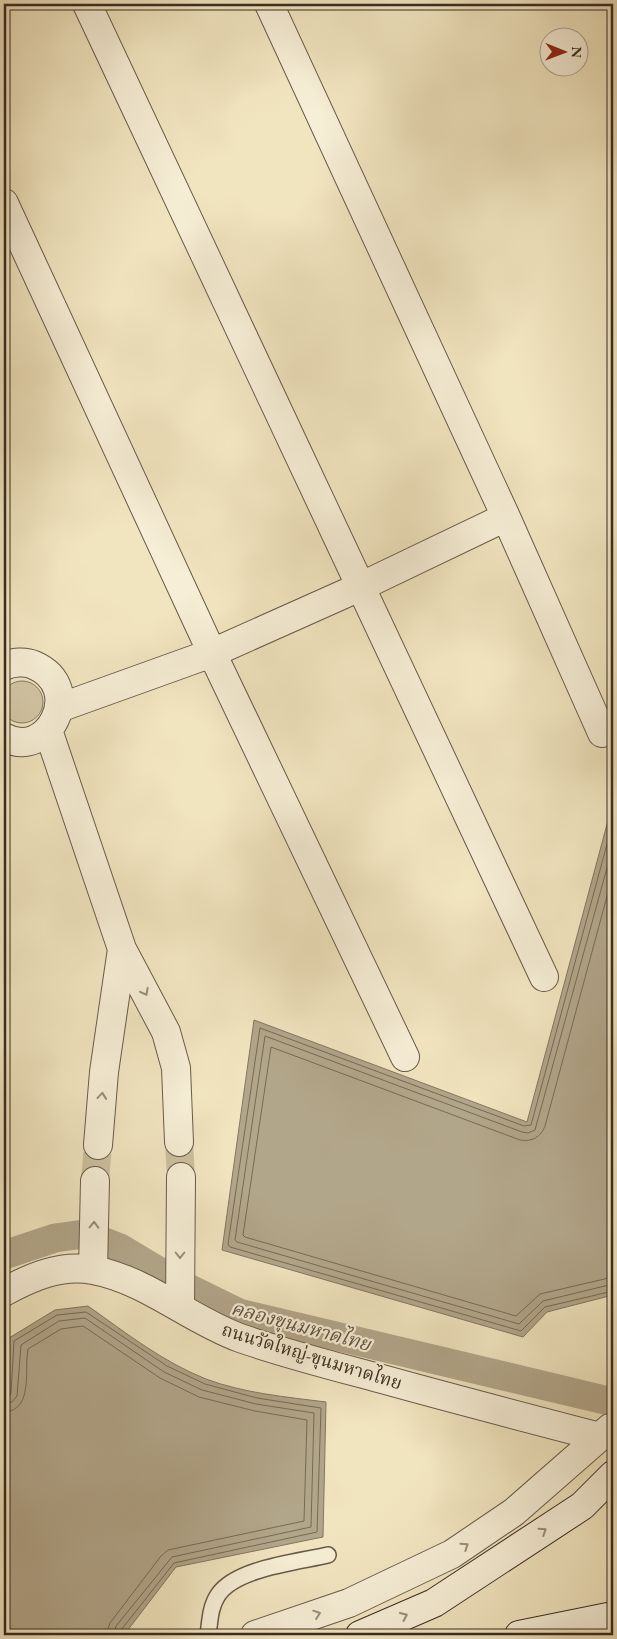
<svg xmlns="http://www.w3.org/2000/svg" width="617" height="1639" viewBox="0 0 617 1639" font-family="'EB Garamond','Noto Serif Thai',serif">
<style>
.green{fill:#d2c6a5;stroke:#867a63}
.water{fill:#b2a68a;stroke:#827660}
.lines{fill:none;stroke-linecap:round;stroke-linejoin:round}
.shore{stroke:#766a56;stroke-width:1}
.canal{stroke:#b2a68a;stroke-width:29}
.street-tunnel{stroke:#ccc0a0;stroke-width:28;stroke-dasharray:28 14;stroke-linecap:butt}
.lane-casing{stroke:#675b49;stroke-width:18}
.street-casing{stroke:#675b49;stroke-width:30}
.secondary-casing{stroke:#392d21;stroke-width:30}
.lane{stroke:#f6eed6;stroke-width:15}
.street{stroke:#f6eed6;stroke-width:28}
.secondary{stroke:#f6eed6;stroke-width:28}
.oneway{stroke:#988e7c}
.labels{text-anchor:middle;dominant-baseline:central;stroke-width:4.5;stroke-linejoin:round;paint-order:stroke}
.street-label{font-size:18px;fill:#392d21;stroke:#f6eed6}
.water-label{font-size:19px;font-style:italic;fill:#5d5140;stroke:#f6eed6}
</style>
<rect width="100%" height="100%" fill="#f1e5c0"/>
<filter id="stains"><feTurbulence type="fractalNoise" baseFrequency=".004" numOctaves="4"/><feColorMatrix values="0 0 0 0 .2 0 0 0 0 .09 0 0 0 0 .02 0 0 0 .5 -.17"/></filter>
<radialGradient id="worn" r=".72"><stop offset=".6" stop-color="#630" stop-opacity="0"/><stop offset="1" stop-color="#630" stop-opacity=".3"/></radialGradient>
<path class="green" d="M1 702a21 21 0 1 1 42 0a21 21 0 1 1-42 0Z"/>
<path class="water" d="M 613,802 L 613,1295 L 547,1312 L 523,1337 L 222,1250 L 254,1020 L 527,1122 Z
M 88,1306 C 126,1333 163,1362 206,1379 C 243,1393 286,1397 326,1402 L 323,1537 L 176,1567 L 124,1635 L 4,1635 L 4,1398 L 6,1392 L 9,1338 L 55,1310 Z"/>
<g class="lines">
<path class="shore" d="M 613,822 L 531,1125 L 524,1126 L 260,1028 L 228,1244 L 230,1247 L 521,1331 L 545,1307 L 613,1291
M 613,846 L 535,1130 L 528,1133 L 522,1132 L 265,1036 L 235,1240 L 237,1242 L 519,1324 L 543,1301 L 613,1284
M 613,874 L 545,1126 C 541,1137 532,1142 520,1140 L 271,1047 L 243,1235 L 245,1237 L 516,1316 L 540,1294 L 613,1277
M 4,1398 L 9,1397 L 11,1393 L 14,1341 L 57,1315 L 86,1312 L 167,1366 L 205,1384 L 257,1398 L 321,1408 L 317,1532 L 174,1563 L 121,1630 L 120,1635
M 4,1404 L 12,1402 L 17,1396 L 21,1345 L 59,1321 L 85,1318 L 164,1372 L 202,1390 L 256,1404 L 314,1413 L 311,1527 L 172,1557 L 116,1626 L 114,1635
M 4,1412 C 34,1411 24,1369 28,1349 L 61,1329 L 83,1326 L 160,1378 L 199,1397 L 255,1411 L 307,1420 L 304,1521 L 168,1550 L 161,1556 L 110,1623 L 106,1635"/>
<path class="canal" d="M 4,1255 L 55,1238 L 84,1234 L 120,1248 L 180,1284 L 239,1313 L 613,1402"/>
<path class="street-tunnel" d="M 179,1142 L 181,1177
M 95,1181 L 98,1145"/>
<g class="lane-casing">
<path id="lane" d="M 208,1635 C 210,1621 210,1607 218,1595 C 236,1568 298,1562 328,1555"/>
</g>
<g class="street-casing">
<path id="street" d="M 87,4 L 544,977
M 269,4 L 506,517 L 602,733
M 4,203 L 212,653 L 405,1057
M 4,666 C 12,662 25,661 34,665 C 87,688 47,762 4,737
M 59,708 L 212,653 L 362,586 L 506,517
M 48,730 L 122,949 L 166,1032 L 176,1068 L 179,1142
M 98,1145 L 104,1072 L 122,949
M 93,1270 L 95,1181
M 4,1292 C 31,1277 61,1264 93,1270 C 147,1280 190,1320 240,1338 C 286,1354 334,1366 382,1379 C 454,1399 527,1418 600,1437
M 180,1308 L 181,1177
M 255,1635 L 349,1603 L 452,1554 L 514,1512 L 610,1428"/>
</g>
<g class="secondary-casing">
<path id="secondary" d="M 360,1635 L 434,1603 L 582,1506 L 613,1475
M 519,1635 L 613,1616"/>
</g>
<use href="#lane" class="lane"/>
<use href="#street" class="street"/>
<use href="#secondary" class="secondary"/>
</g>
<defs><path id="oneway-chevron" d="M-2-3.5L2.5 0L-2 3.5" fill="none" stroke-width="1.6" stroke-linecap="round" stroke-linejoin="round" transform="scale(1.25)"/></defs>
<g class="oneway">
<use href="#oneway-chevron" transform="translate(145 992) rotate(62)"/>
<use href="#oneway-chevron" transform="translate(102 1096) rotate(-85)"/>
<use href="#oneway-chevron" transform="translate(94 1225) rotate(-89)"/>
<use href="#oneway-chevron" transform="translate(180 1255) rotate(90)"/>
<use href="#oneway-chevron" transform="translate(543 1531) rotate(-33)"/>
<use href="#oneway-chevron" transform="translate(465 1546) rotate(-34)"/>
<use href="#oneway-chevron" transform="translate(317 1614) rotate(-19)"/>
<use href="#oneway-chevron" transform="translate(404 1616) rotate(-24)"/>
</g>
<g class="labels">
<g class="street-label">
<text transform="translate(312 1356) rotate(17)">ถนนวัดใหญ่-ขุนมหาดไทย</text>
</g>
<g class="water-label">
<text transform="translate(301 1326) rotate(15)">คลองขุนมหาดไทย</text>
</g>
</g>
<rect width="617" height="1639" fill="none" stroke="#f1e5c0" stroke-width="20"/>
<rect x="5" y="5" width="607" height="1629" fill="none" stroke="#392d21" stroke-width="2.5"/>
<rect x="10" y="10" width="597" height="1619" fill="none" stroke="#392d21"/>
<g transform="translate(564 52) rotate(91)"><circle r="24" fill="#f6eed6" stroke="#aaa18e"/>
<path d="M0-4L9 19L0 12L-9 19Z" fill="#8f2418"/>
<text y="-8" font-size="14" font-weight="bold" text-anchor="middle" fill="#392d21">N</text>
</g>
<rect width="100%" height="100%" filter="url(#stains)"/>
<rect width="100%" height="100%" fill="url(#worn)"/>
</svg>
